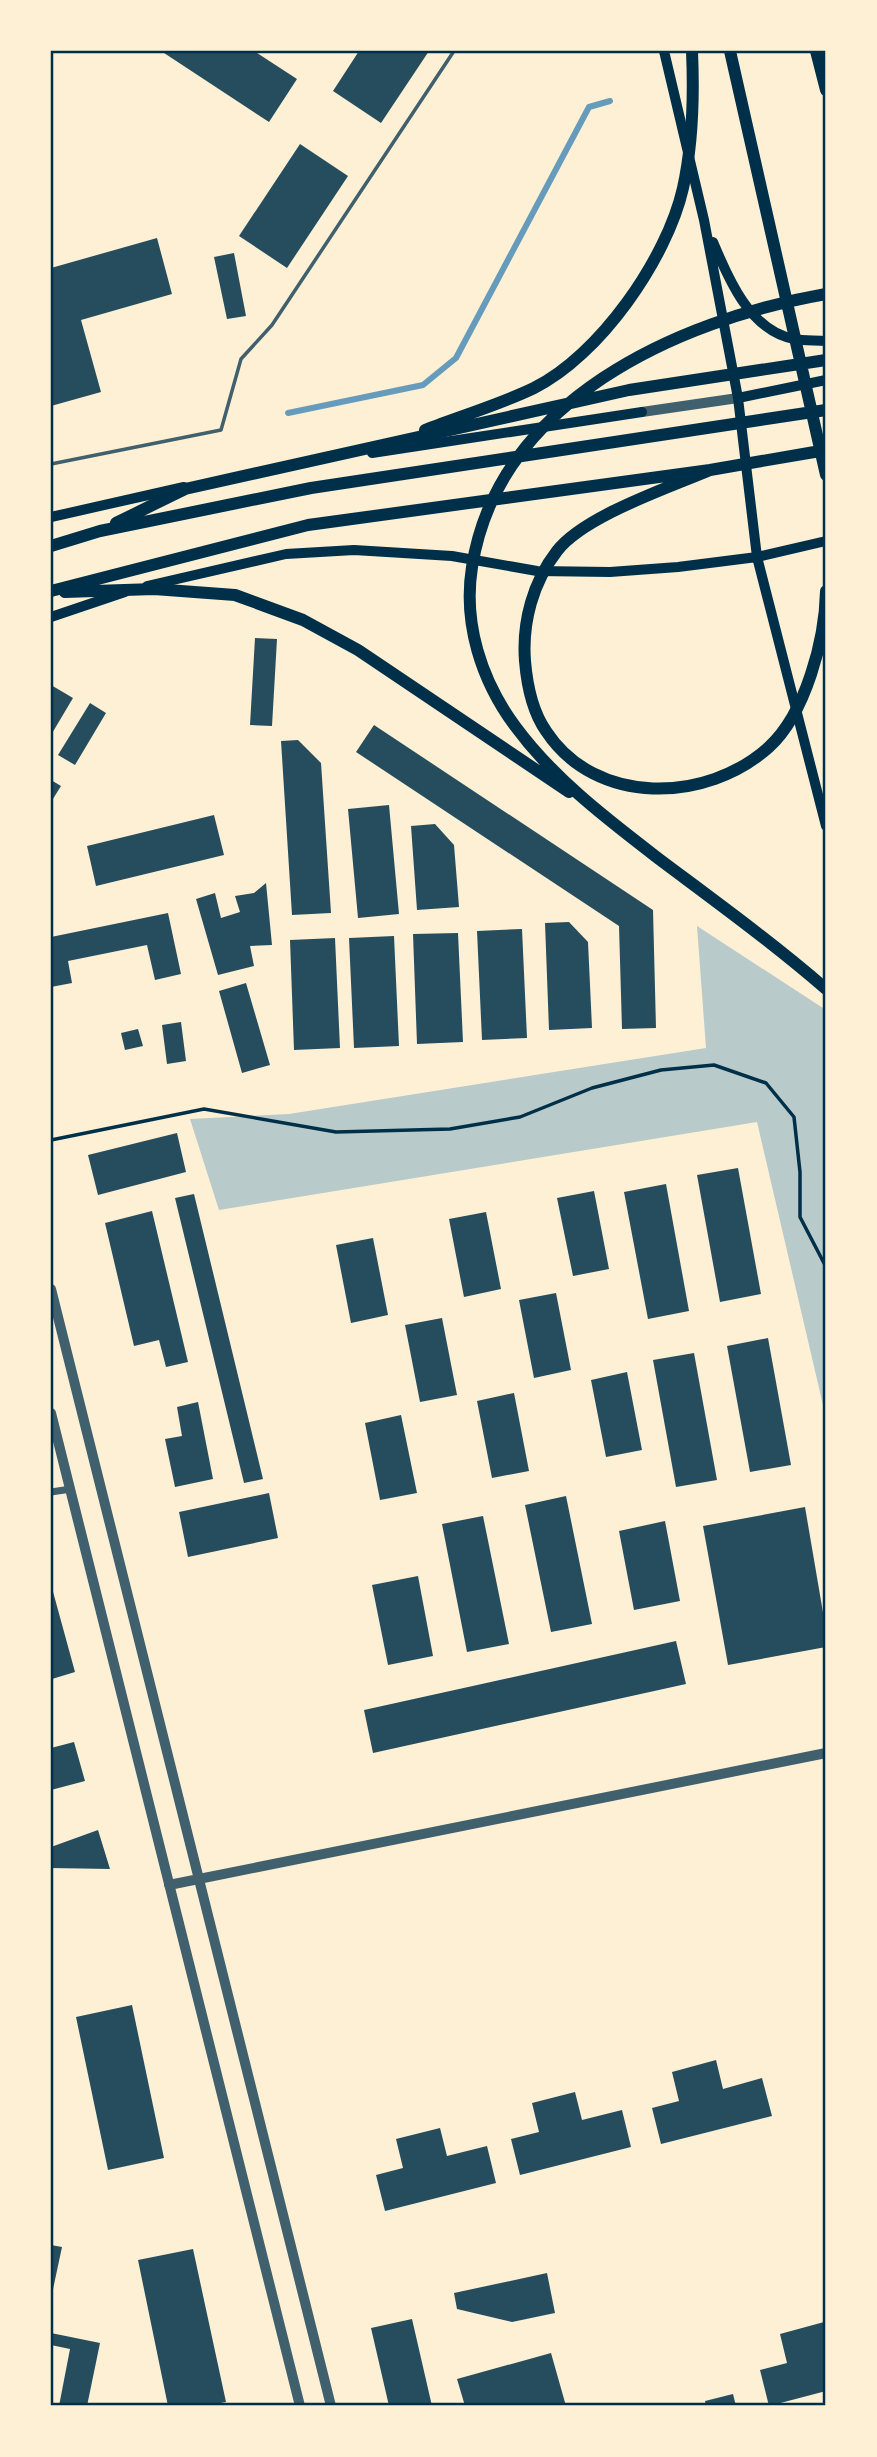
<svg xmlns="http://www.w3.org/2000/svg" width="877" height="2457" viewBox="0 0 877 2457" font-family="'Work Sans',sans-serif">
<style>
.green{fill:#b9caca}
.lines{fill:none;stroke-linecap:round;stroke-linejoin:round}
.stream{stroke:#669bbc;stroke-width:6}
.building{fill:#264d5e}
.path{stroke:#003049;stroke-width:3.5}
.service{stroke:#3f606c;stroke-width:3.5}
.minor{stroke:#3f606c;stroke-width:7}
.tertiary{stroke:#3f606c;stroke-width:10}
.secondary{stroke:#003049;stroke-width:10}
.trunk{stroke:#003049;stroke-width:12}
.neatline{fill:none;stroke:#003049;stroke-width:2.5}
</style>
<rect width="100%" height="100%" fill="#fdf0d5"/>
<path class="green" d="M 697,926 L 826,1010 L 826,1418 L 757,1122 L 219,1210 L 190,1119 L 289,1114 L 706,1048 Z"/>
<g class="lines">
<path class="stream" d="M 288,413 L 423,385 L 456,358 L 589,107 L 610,101"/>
</g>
<path class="building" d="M 161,51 L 254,51 L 297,79 L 269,122 Z
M 359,51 L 429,51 L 381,123 L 333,91 Z
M 300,144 L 348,176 L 287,268 L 239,236 Z
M 157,238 L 172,294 L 81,320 L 101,392 L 51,406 L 51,268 Z
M 234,253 L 246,316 L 227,319 L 214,257 Z
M 255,638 L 277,639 L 272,726 L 250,725 Z
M 51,685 L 73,698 L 51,735 Z
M 90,703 L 106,713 L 75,765 L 58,755 Z
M 374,725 L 653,910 L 656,1028 L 622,1029 L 619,926 L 356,752 Z
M 298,740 L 321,763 L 331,913 L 292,915 L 281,741 Z
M 51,780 L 61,786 L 51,802 Z
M 389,805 L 399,914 L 358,918 L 348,809 Z
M 214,815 L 224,855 L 96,886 L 87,846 Z
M 435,824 L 454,845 L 459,907 L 417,910 L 411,826 Z
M 266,883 L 272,945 L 250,946 L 254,966 L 218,975 L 196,899 L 215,893 L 221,918 L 240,912 L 235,896 L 254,893 Z
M 168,913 L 181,974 L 155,980 L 147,945 L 68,961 L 72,983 L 51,987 L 51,937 Z
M 569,922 L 588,942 L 592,1028 L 549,1030 L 545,923 Z
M 522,929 L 527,1038 L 482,1040 L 477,931 Z
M 458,933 L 463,1042 L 417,1044 L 413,934 Z
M 394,936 L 399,1046 L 354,1048 L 349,938 Z
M 335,938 L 340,1048 L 294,1050 L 290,940 Z
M 246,983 L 270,1065 L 242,1073 L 219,991 Z
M 181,1022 L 186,1061 L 167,1064 L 162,1025 Z
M 138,1029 L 143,1046 L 125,1050 L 121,1033 Z
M 177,1133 L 186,1172 L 98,1195 L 88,1155 Z
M 738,1168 L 761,1294 L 720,1302 L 697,1175 Z
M 666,1184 L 689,1311 L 648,1319 L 624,1192 Z
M 594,1191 L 609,1269 L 573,1276 L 557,1198 Z
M 194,1194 L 263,1479 L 244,1483 L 175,1198 Z
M 152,1211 L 188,1362 L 166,1367 L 159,1340 L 134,1346 L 105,1223 Z
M 486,1212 L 501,1289 L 464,1297 L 449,1219 Z
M 373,1238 L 388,1315 L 351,1323 L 336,1245 Z
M 556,1293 L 571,1370 L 534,1378 L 519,1300 Z
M 442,1318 L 457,1395 L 420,1402 L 405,1325 Z
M 768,1338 L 791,1465 L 750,1472 L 727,1346 Z
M 694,1353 L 717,1480 L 676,1487 L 653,1360 Z
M 627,1372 L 642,1450 L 606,1457 L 591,1380 Z
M 514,1393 L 529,1471 L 492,1478 L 477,1401 Z
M 198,1402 L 213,1479 L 175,1487 L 165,1439 L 182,1436 L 177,1407 Z
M 401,1415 L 417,1493 L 380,1500 L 365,1423 Z
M 269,1493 L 278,1538 L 188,1557 L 179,1512 Z
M 566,1496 L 592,1624 L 551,1632 L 525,1505 Z
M 805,1507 L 826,1630 L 826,1647 L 728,1665 L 703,1526 Z
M 483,1516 L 509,1644 L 467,1652 L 442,1524 Z
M 665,1521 L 680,1601 L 634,1610 L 619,1531 Z
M 418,1576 L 433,1656 L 388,1665 L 372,1585 Z
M 52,1588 L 75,1672 L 52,1679 L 51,1588 Z
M 676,1641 L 686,1684 L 373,1753 L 364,1710 Z
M 74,1742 L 85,1781 L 51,1790 L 51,1748 Z
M 98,1830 L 110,1869 L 51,1868 L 51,1847 Z
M 132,2005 L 164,2158 L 108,2170 L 76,2017 Z
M 716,2060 L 723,2089 L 762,2078 L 772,2116 L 661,2144 L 652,2108 L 679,2101 L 672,2072 Z
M 575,2092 L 582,2120 L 622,2110 L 631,2147 L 520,2175 L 511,2139 L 539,2132 L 532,2103 Z
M 440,2128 L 447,2156 L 487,2146 L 496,2183 L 385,2211 L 376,2175 L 403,2168 L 396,2139 Z
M 51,2245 L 62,2247 L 52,2294 L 51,2294 Z
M 193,2249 L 226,2402 L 205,2406 L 168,2406 L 138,2260 Z
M 547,2273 L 555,2313 L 512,2322 L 457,2309 L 454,2293 Z
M 412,2319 L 432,2406 L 389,2406 L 371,2328 Z
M 824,2322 L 826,2391 L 769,2406 L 760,2370 L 787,2363 L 780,2334 Z
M 51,2333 L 100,2343 L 87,2406 L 59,2406 L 70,2349 L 51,2345 Z
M 551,2353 L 566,2406 L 465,2406 L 457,2379 Z
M 733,2394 L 736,2406 L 706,2406 L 705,2401 Z"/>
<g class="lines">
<path class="path" d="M 51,1140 L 204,1109 L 336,1132 L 450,1129 L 520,1117 L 592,1088 L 661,1070 L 714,1065 L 766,1083 L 794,1117 L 800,1172 L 800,1217 L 826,1267"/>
<path class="service" d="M 51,464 L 221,430 L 241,359 L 272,325 L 454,51"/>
<path class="minor" d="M 51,1492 L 71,1489"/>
<path class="tertiary" d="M 642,412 L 738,398
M 51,1289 L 331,2406
M 51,1413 L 300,2406
M 169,1885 L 826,1753"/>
<path class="secondary" d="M 664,51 L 704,220 L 738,398 L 757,557 L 826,826
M 713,242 C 728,278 750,331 794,339 C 804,341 816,340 826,341
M 738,398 L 826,380
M 372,453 L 642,412
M 51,517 L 184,487
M 147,586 L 286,554 L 354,550 L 452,556 L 537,571 L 610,572 L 678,567 L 757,557 L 826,541
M 51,617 L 125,592"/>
<path class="trunk" d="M 730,51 L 826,475
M 816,51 L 826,90
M 826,294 C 677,320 498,401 472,567 C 463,623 481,680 515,726 C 554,779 607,819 659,859 C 715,901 773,943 826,989
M 425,430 C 460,416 499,405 534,388 C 599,356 667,259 683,188 C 693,143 694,97 692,51
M 710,470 C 668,488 584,516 557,551 C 533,582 522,622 525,661 C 527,685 532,711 546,731 C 596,807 707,803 769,747 C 806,713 825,639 826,591
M 116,523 L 185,489 L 629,390 L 826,360
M 51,546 L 100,531 L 311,488 L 826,410
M 51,591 L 308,525 L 710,470 L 826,450
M 65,592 L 154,589 L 235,595 L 303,620 L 358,650 L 569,792"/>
</g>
<rect width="877" height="2457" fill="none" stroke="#fdf0d5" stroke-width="105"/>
<rect x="52" y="52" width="772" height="2352" class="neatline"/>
</svg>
